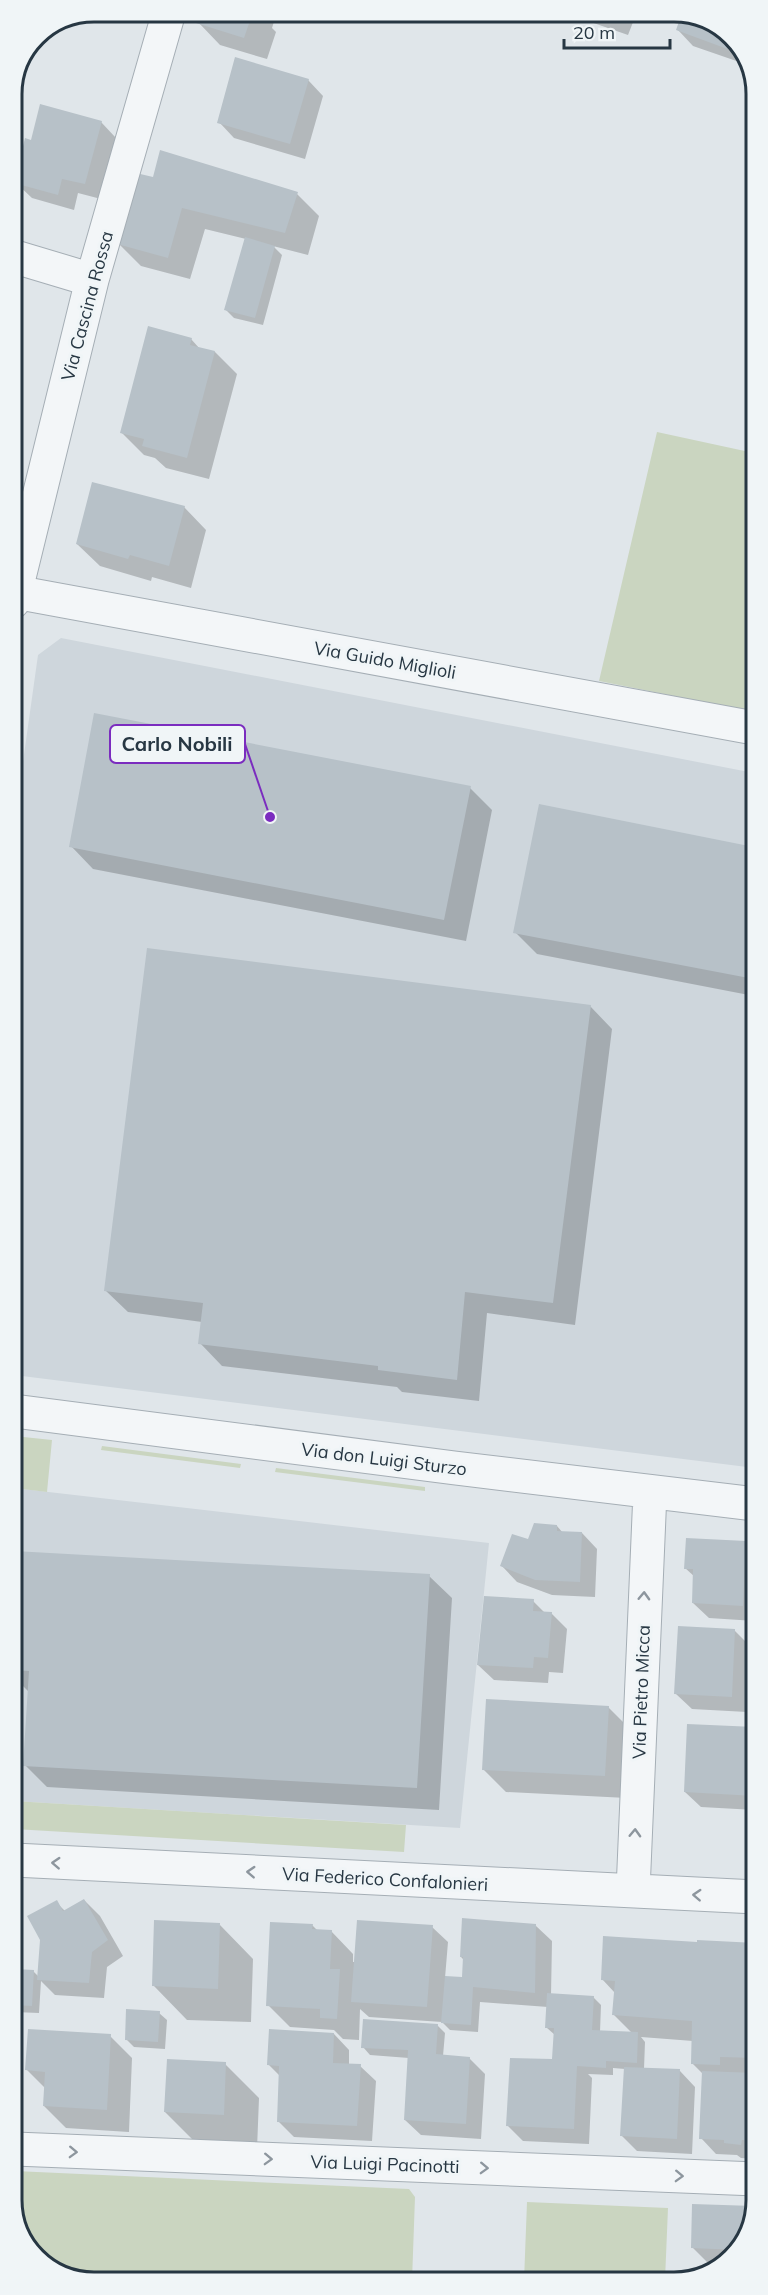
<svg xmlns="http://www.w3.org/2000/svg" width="768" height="2295" viewBox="0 0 768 2295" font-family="Mulish,sans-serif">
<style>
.built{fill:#ced6dc}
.green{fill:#cad5c0}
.shadow{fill:#0003}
.building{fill:#b7c1c8}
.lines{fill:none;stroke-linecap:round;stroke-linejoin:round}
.minor-casing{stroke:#a5aeb5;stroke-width:35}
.minor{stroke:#f3f6f8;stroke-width:33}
.oneway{stroke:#8d969e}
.labels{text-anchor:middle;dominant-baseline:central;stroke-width:6;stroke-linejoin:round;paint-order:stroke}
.street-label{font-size:18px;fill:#273743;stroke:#f0f5f7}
.rim{fill:none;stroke:#273743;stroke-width:3}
.leader{fill:none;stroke:#7b2cbf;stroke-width:2}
.callout-dot{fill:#7b2cbf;stroke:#f0f5f7;stroke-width:2}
.callout{fill:#f0f5f7;stroke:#7b2cbf;stroke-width:2}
.callout-label{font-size:20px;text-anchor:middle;font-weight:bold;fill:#273743}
</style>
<rect width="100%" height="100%" fill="#e0e6ea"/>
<path class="built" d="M 61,638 L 754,773 L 755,1468 L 14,1375 L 13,833 L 38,655 Z
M 14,1488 L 489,1543 L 460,1828 L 14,1801 Z"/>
<path class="green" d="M 657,432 L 754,453 L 754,712 L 599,681 Z
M 14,1436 L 52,1440 L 47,1492 L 14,1488 Z
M 102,1446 L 241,1464 L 240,1468 L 101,1450 Z
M 276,1468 L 425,1487 L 425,1491 L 275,1472 Z
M 14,1801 L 406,1825 L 404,1852 L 14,1829 Z
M 15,2171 L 409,2189 L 415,2197 L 412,2281 L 89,2283 L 40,2263 L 15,2221 Z
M 527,2202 L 668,2208 L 665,2280 L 524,2281 Z"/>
<path class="shadow" d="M 202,12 L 277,12 L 272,28 L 276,32 L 267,59 L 220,45 L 198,22 Z
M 562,12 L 637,12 L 628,35 Z
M 678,30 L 728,32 L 748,65 L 693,46 Z
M 308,80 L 323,96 L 305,159 L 234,138 L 219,122 Z
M 101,122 L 116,138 L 101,199 L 78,193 L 74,210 L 32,198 L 16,183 L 32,142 Z
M 154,179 L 297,194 L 319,216 L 308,255 L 273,246 L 282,255 L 263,325 L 234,318 L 226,310 L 246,239 L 205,229 L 190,279 L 141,266 L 119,244 Z
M 191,339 L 200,349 L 215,352 L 237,374 L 209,479 L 166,468 L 155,458 L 144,455 L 122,433 Z
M 184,507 L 206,530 L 191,588 L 152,577 L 151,581 L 100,566 L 77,544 Z
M 470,788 L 492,810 L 466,941 L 93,869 L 71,846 Z
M 540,806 L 754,848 L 754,996 L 537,954 L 515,932 Z
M 590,1006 L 612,1029 L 575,1325 L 487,1313 L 479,1401 L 402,1392 L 397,1387 L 222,1366 L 200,1343 L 202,1322 L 128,1312 L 105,1290 Z
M 557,1526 L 563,1533 L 582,1533 L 597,1549 L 595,1597 L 552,1595 L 517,1582 L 502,1566 L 529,1541 Z
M 746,1543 L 755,1552 L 755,1621 L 709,1618 L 693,1603 L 695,1577 L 685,1568 Z
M 14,1552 L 429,1576 L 452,1598 L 439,1810 L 47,1787 L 25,1765 L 29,1692 L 14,1677 Z
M 533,1601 L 545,1613 L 551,1613 L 567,1629 L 563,1673 L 549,1672 L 548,1683 L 494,1680 L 478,1665 Z
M 734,1630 L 750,1646 L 747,1712 L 692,1709 L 676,1694 Z
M 608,1707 L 630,1729 L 627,1798 L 506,1792 L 483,1769 Z
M 688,1726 L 755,1729 L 755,1810 L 701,1807 L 685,1792 Z
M 84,1900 L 100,1916 L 123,1956 L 107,1967 L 104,1998 L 55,1995 L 41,1981 L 39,2013 L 14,2012 L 14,1971 L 33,1971 L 39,1977 L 56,1902 L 65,1911 Z
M 220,1925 L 253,1959 L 251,2022 L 187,2020 L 154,1986 Z
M 312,1925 L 317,1930 L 331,1931 L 353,1954 L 353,1962 L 356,1962 L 432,1927 L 448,1942 L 445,1978 L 463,1981 L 464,1960 L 461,1957 L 536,1926 L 552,1941 L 551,1995 L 593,1997 L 601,2005 L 600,2032 L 633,2034 L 614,2015 L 615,1993 L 602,1979 L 698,1944 L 756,1944 L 756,2159 L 741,2158 L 737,2155 L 716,2154 L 701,2138 L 703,2074 L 692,2063 L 693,2041 L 641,2037 L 645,2042 L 644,2069 L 680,2071 L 695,2087 L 692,2154 L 637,2151 L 621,2135 L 625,2069 L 613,2068 L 613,2075 L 588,2074 L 592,2078 L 589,2144 L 523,2141 L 508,2126 L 556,2061 L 555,2035 L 547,2028 L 548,2007 L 480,2002 L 478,2032 L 450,2030 L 442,2022 L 369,2017 L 360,2009 L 359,2040 L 343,2039 L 334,2030 L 290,2027 L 268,2005 Z
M 159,2013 L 167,2020 L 165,2049 L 134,2047 L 126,2039 Z
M 437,2025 L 445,2033 L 443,2056 L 469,2058 L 485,2074 L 481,2139 L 421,2135 L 405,2120 L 409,2058 L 370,2055 L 363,2047 Z
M 334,2034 L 349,2050 L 349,2065 L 360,2066 L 376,2081 L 372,2141 L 294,2137 L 278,2121 L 280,2076 L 269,2065 Z
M 110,2036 L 132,2058 L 129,2132 L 66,2128 L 44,2106 L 45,2088 L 27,2070 Z
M 225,2064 L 259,2098 L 257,2149 L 199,2146 L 165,2112 Z
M 694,2206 L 754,2207 L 739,2251 L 720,2263 L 708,2263 L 692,2247 Z"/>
<path class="building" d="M 200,12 L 253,12 L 244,38 L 196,23 Z
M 682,13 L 728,32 L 741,54 L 676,30 Z
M 235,57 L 309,79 L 290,144 L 217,123 Z
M 40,104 L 102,121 L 85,184 L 62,179 L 58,195 L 14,183 L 25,138 L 31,140 Z
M 160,150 L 298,192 L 285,233 L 182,208 L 168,258 L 117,244 L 136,173 L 153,177 Z
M 245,237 L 275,246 L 255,318 L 224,310 Z
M 148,326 L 192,338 L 190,345 L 215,351 L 187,458 L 142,446 L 144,439 L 120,433 Z
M 92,482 L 185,506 L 169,566 L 130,555 L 128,559 L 76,544 Z
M 94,713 L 471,786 L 444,920 L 69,847 Z
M 539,804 L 754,847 L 754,979 L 513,933 Z
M 147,948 L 591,1005 L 553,1303 L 465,1292 L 457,1380 L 378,1370 L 378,1366 L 198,1344 L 203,1303 L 104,1291 Z
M 534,1523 L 557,1525 L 557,1531 L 582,1532 L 580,1582 L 535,1580 L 500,1566 L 512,1534 L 528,1539 Z
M 686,1538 L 746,1541 L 743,1606 L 692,1603 L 693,1569 L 684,1569 Z
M 14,1551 L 430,1574 L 417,1788 L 23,1766 L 29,1671 L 14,1670 Z
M 484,1596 L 534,1599 L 533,1611 L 552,1612 L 548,1658 L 534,1657 L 533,1668 L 477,1665 Z
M 678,1626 L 735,1629 L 732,1697 L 674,1694 Z
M 486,1699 L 609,1706 L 605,1776 L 482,1770 Z
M 687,1724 L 755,1727 L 755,1796 L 684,1792 Z
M 84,1899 L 108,1940 L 92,1952 L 89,1983 L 37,1980 L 40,1940 L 27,1916 L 57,1900 L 63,1911 Z
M 462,1918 L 536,1924 L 535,1993 L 473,1987 L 471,2025 L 441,2023 L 445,1976 L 462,1977 L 463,1957 L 460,1957 Z
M 154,1920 L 220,1923 L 218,1989 L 152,1986 Z
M 357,1920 L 433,1925 L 427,2007 L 351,2002 Z
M 270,1922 L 313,1924 L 312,1929 L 332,1930 L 330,1969 L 340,1969 L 337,2019 L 320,2018 L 320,2009 L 266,2006 Z
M 603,1936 L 697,1942 L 697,1940 L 756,1943 L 756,2058 L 720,2057 L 720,2065 L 691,2064 L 692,2021 L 612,2015 L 615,1981 L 601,1980 Z
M 14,1969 L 34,1970 L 32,2006 L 14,2005 Z
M 547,1993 L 594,1996 L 592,2030 L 638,2032 L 637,2063 L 606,2061 L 606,2068 L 577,2066 L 574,2129 L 506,2126 L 510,2058 L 552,2059 L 554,2028 L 545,2028 Z
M 126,2009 L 160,2011 L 158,2042 L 125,2040 Z
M 363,2019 L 438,2024 L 436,2054 L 470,2057 L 466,2124 L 404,2120 L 408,2050 L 361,2048 Z
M 28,2029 L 111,2034 L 107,2110 L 43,2106 L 45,2072 L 25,2070 Z
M 269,2029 L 334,2033 L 333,2063 L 361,2064 L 357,2126 L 277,2122 L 279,2066 L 267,2065 Z
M 167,2059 L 226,2062 L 224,2115 L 164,2112 Z
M 624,2067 L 680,2069 L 677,2139 L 620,2136 Z
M 702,2071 L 756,2073 L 756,2141 L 742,2140 L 741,2145 L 724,2143 L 724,2140 L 699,2139 Z
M 692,2204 L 754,2206 L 739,2250 L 691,2248 Z"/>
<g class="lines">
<g class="minor-casing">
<path id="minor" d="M 12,256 L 92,280
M 15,592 L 754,728
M 13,602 L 92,280 L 169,12
M 14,1411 L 455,1468 L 755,1504
M 14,1860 L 756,1897
M 633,1891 L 650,1492
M 15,2149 L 756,2179"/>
</g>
<use href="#minor" class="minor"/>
</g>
<defs><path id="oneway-chevron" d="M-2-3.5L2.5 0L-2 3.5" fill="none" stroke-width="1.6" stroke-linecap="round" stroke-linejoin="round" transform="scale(1.5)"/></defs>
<g class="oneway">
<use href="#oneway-chevron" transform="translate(644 1596) rotate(-88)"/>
<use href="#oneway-chevron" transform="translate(635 1833) rotate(-88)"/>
<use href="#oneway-chevron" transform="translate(56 1863) rotate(-177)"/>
<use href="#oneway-chevron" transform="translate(251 1872) rotate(-177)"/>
<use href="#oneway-chevron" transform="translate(697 1895) rotate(-177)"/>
<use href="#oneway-chevron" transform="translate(73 2152) rotate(2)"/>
<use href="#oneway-chevron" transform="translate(268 2159) rotate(2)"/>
<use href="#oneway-chevron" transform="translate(484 2168) rotate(2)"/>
<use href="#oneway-chevron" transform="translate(679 2176) rotate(2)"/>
</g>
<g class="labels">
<g class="street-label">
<text transform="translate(87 306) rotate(-75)">Via Cascina Rossa</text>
<text transform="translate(385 660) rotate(10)">Via Guido Miglioli</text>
<text transform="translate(384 1459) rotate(7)">Via don Luigi Sturzo</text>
<text transform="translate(641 1692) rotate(-88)">Via Pietro Micca</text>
<text transform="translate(385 1879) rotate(3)">Via Federico Confalonieri</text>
<text transform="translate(385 2164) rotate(2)">Via Luigi Pacinotti</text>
</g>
</g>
<path d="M0 0H768V2295H0ZM94 22H674A72 72 0 0 1 746 94V2200A72 72 0 0 1 674 2272H94A72 72 0 0 1 22 2200V94A72 72 0 0 1 94 22Z" fill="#f0f5f7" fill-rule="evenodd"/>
<path class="rim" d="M94 22H674A72 72 0 0 1 746 94V2200A72 72 0 0 1 674 2272H94A72 72 0 0 1 22 2200V94A72 72 0 0 1 94 22Z"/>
<path class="leader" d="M270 817L245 744"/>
<circle class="callout-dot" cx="270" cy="817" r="6"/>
<rect class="callout" x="110" y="725" width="135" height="38" rx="6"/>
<g class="callout-label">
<text x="177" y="751">Carlo Nobili</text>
</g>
<path d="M564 39v9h106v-9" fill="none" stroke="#273743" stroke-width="3"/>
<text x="573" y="39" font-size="18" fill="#273743" stroke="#f0f5f7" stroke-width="4.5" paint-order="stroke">20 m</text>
</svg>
